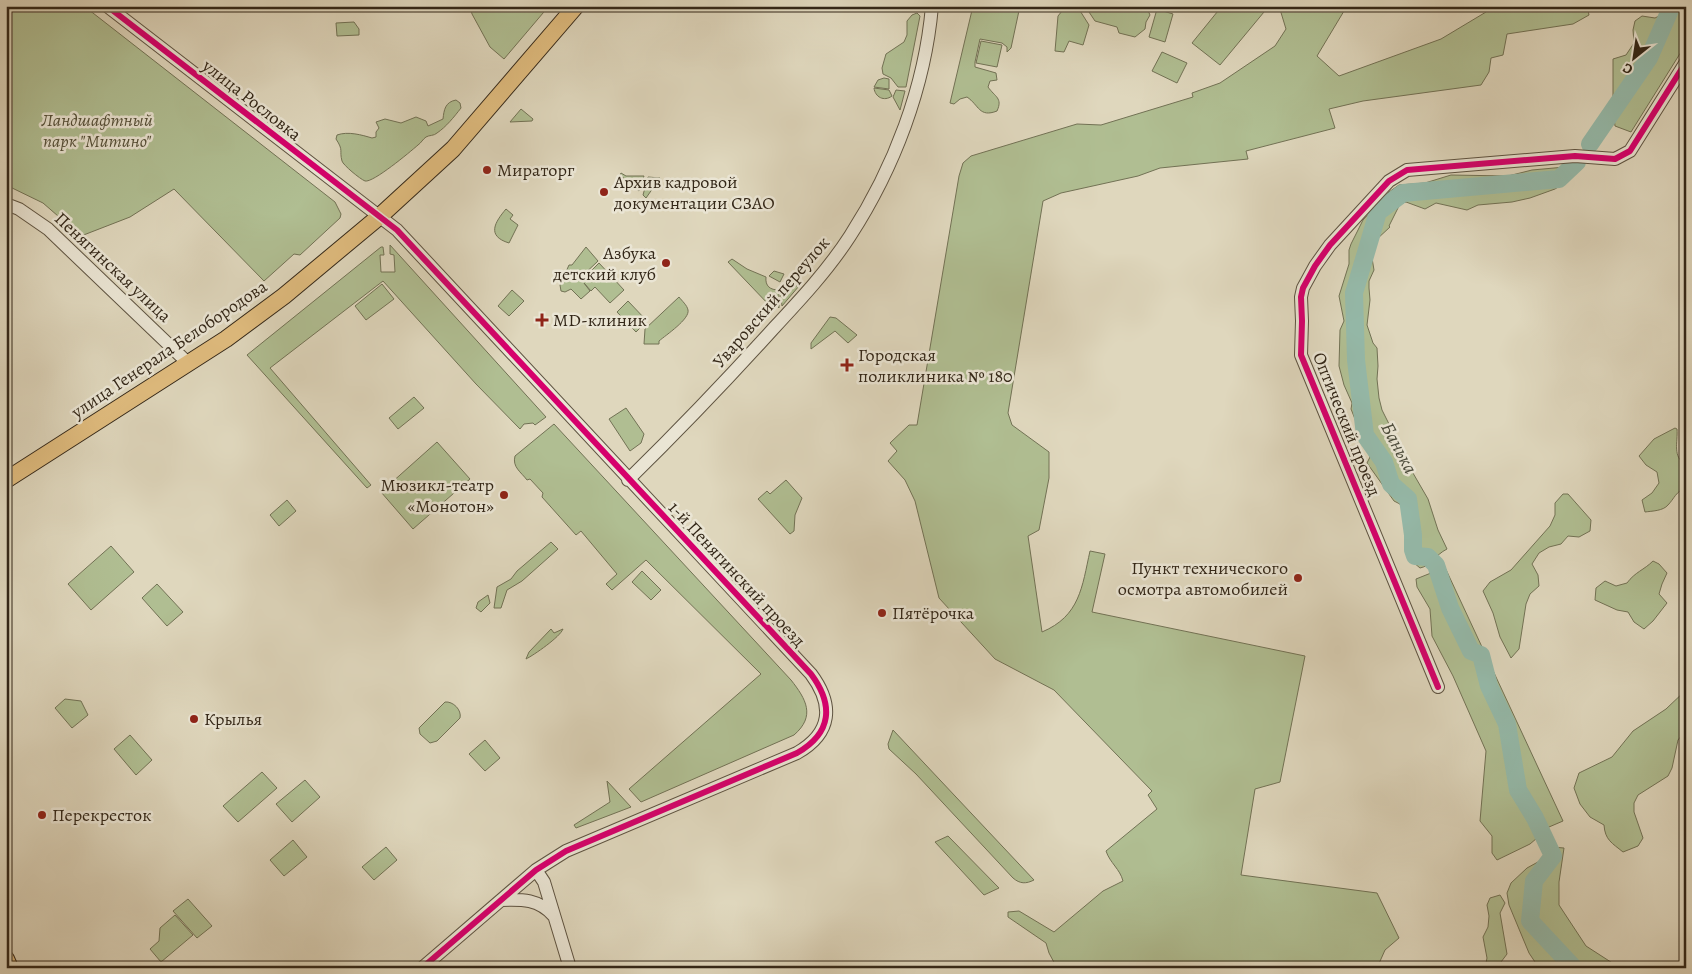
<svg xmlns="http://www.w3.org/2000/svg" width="1692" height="974" viewBox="0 0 1692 974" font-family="Alegreya,serif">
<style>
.green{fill:#b0be92;stroke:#727255}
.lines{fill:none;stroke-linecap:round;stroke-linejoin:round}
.river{stroke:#95baaa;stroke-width:18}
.minor-casing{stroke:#5e5341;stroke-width:14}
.major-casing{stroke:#332718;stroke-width:18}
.minor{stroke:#eae5d4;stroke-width:12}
.major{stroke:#e0bc7e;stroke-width:16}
.cycleway-casing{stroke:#eae5d4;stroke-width:9}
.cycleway{stroke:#d6006c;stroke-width:6}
.poi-dot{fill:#8f2418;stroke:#eae5d4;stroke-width:2}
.labels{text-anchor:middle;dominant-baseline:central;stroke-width:5;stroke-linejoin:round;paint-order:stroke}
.street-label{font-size:18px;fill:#332718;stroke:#eae5d4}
.park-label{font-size:18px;font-style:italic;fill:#524d36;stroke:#eae5d4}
.poi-label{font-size:18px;fill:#332718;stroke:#eae5d4;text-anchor:start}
.water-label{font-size:19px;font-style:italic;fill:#4c4c3c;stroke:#eae5d4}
</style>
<rect width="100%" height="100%" fill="#dfd7bd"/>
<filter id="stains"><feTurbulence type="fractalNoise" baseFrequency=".004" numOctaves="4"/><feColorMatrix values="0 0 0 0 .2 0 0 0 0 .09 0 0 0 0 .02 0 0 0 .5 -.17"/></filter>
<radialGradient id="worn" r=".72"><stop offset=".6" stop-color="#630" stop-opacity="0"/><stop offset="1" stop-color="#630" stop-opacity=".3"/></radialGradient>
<path class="green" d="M 6,6 L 84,6 L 335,202 L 341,214 L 340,218 L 300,255 L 294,254 L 264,281 L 174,189 L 130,217 L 81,236 L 43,203 L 6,185 Z
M 470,6 L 549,6 L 504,59 L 490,47 L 472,14 Z
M 973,6 L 1020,6 L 1011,48 L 1007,52 L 1007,47 L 1002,43 L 980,39 L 975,62 L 975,67 L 996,73 L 997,80 L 990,81 L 988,87 C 995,97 1003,98 997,111 C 979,118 979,105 967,97 L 960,99 L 954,104 L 950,103 Z
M 1066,6 L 1077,6 L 1089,25 L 1083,45 L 1069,41 L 1064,52 L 1055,51 L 1058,16 Z
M 1088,6 L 1146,6 L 1150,15 L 1146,22 L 1145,29 L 1135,37 L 1119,33 L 1117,27 L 1095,21 L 1087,9 Z
M 1222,6 L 1257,6 L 1264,12 L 1220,65 L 1192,43 Z
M 1279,6 L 1347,6 L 1317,56 L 1339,76 L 1441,39 L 1486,12 L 1478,6 L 1587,6 L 1589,15 L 1573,24 L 1507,34 L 1503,55 L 1491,58 L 1489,72 L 1481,85 L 1363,101 L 1329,109 L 1335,128 L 1246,151 L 1248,159 L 1160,168 L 1138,176 L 1061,193 L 1043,201 L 1008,413 L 1012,425 L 1049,452 L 1049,478 L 1039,530 L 1028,536 L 1042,632 C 1080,616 1082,587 1090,551 L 1105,554 L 1092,612 L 1305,656 L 1280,782 L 1255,789 L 1241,875 L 1377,893 L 1399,938 L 1385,950 L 1377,968 L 1057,968 L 1049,953 L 1046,943 L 1008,917 L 1008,912 L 1019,911 L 1054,932 L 1103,891 L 1123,881 C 1120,869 1110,863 1106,851 L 1157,809 L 1148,795 L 1152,791 L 1054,690 L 995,659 L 939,598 L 915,501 L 905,480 L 888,461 L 897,451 L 890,443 L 909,425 L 917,425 L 959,176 L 963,163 L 971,156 L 1077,124 L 1101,125 L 1193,97 L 1192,93 L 1220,83 L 1275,46 L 1286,29 Z
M 1660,6 L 1686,6 L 1686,44 L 1631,132 L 1615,126 L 1613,110 L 1613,59 L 1626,55 L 1634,43 L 1633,30 L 1635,21 L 1642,16 L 1655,18 L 1661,15 Z
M 1157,9 L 1173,14 L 1165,42 L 1149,37 Z
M 917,13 L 920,16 L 906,87 L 898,87 L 891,78 L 883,74 L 882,68 L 886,54 L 904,42 L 907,35 L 907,21 L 912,15 Z
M 354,22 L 359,29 L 359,35 L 337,36 L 336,23 Z
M 981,41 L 1002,45 L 997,67 L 976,63 Z
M 1162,52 L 1187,63 L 1177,83 L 1152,71 Z
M 884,78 L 889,79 L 889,89 L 874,87 L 878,80 Z
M 874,88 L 889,90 L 892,96 C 884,102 875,97 874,88 Z
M 896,90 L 905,91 L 900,110 L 893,97 Z
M 456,100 L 460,103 L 461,108 C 454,117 446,127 437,133 C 434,136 429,135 426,137 C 423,139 421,143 418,145 C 410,152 373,183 365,181 C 360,179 343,165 342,161 C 339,150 344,151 336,139 L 337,135 C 348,131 362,135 372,138 L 376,137 L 376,132 L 379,128 L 376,122 L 385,119 L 401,123 L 416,117 L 426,121 L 428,126 L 443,119 C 444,110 445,102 456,100 Z
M 521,109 L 533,119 L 532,121 L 510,122 Z
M 1577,162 L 1566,182 L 1555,189 L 1530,198 L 1512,202 L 1478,205 L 1467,210 L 1436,203 L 1425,209 L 1406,202 L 1400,204 L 1389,226 L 1390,227 L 1376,240 L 1372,258 L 1374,270 L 1369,281 L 1369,288 L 1370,300 L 1367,325 L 1373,343 L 1377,348 L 1378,366 L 1377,379 L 1379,398 L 1382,410 L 1399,444 L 1406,461 L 1428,499 L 1438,530 L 1447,549 C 1435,555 1431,566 1420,568 C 1392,548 1424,513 1394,501 L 1367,463 L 1370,457 L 1351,409 L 1352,403 L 1344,385 L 1339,366 L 1340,330 L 1344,321 L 1339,296 L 1349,264 L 1349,250 L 1351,244 L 1363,220 L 1389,192 L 1399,185 L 1425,183 L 1451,175 L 1508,176 L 1532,170 L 1565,167 Z
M 621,173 L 626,176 L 644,176 L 639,191 L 620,175 Z
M 648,177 L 660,178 L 646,198 L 643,195 Z
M 506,209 L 513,215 L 510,219 L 518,225 L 509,243 C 486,236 495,222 506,209 Z
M 390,245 L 546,417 L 535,425 L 533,423 L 524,424 L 520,429 L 476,384 L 383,281 L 270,368 L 371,485 L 367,488 L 247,355 L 381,247 L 383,247 L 384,255 L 380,255 L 381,272 L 395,272 L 394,255 L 390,254 Z
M 586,247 L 598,261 L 579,279 L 581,281 L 599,263 L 624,290 L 610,303 L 595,287 L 591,291 L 584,283 L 590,291 L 581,299 L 571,289 L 565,292 L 561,291 L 560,285 L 569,265 L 572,265 Z
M 732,259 L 747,269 L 766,277 C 765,286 770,290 779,290 L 779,308 L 775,304 L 770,306 L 728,262 Z
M 774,271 L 784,274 L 780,282 L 769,276 Z
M 382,284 L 394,299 L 366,320 L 355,306 Z
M 785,285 L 799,286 L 782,306 L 780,289 Z
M 512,290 L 524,301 L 509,316 L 498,306 Z
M 679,297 C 682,301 687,305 688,310 C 690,319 666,335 659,341 L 659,344 L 644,344 L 645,329 Z
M 628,301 L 647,321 L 636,332 L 617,312 Z
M 830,317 L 836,318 L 857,335 L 848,343 L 835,331 L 811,349 L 811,343 Z
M 414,397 L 424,408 L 398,429 L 389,418 Z
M 626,408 L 644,434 L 641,443 L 630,451 L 609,419 Z
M 554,424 L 791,680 C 806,699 816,716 794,735 L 641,802 L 629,789 L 761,674 L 646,560 L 612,590 L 606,584 L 617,574 L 581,531 L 576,535 L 542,497 L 543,493 L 530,479 L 527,480 C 521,472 512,467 515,456 Z
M 1675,428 L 1677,429 C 1678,442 1672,458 1686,464 L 1686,488 C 1676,491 1674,499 1668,505 C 1663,511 1652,511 1645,512 L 1642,500 L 1652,493 L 1659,483 L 1657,472 L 1646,465 L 1639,456 L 1654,439 Z
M 437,442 L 470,479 L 413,529 L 381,492 Z
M 786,480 L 802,498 L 795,515 L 794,531 L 790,534 L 758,499 L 767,491 L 770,494 Z
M 1563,494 L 1568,494 L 1591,520 L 1590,531 L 1579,537 L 1568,536 L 1561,544 L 1549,547 L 1539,553 L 1532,564 L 1538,575 L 1539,586 L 1530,594 L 1526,604 L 1519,649 L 1511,658 L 1500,637 L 1493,613 L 1483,591 L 1490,582 L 1511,570 L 1550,526 L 1555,515 L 1555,503 Z
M 287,500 L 296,511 L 279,526 L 270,515 Z
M 551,542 L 558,549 L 522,581 L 507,590 L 501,608 L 494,608 L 497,587 L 511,579 L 517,571 Z
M 111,546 L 134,572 L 91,610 L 68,584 Z
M 1442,561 L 1563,821 L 1542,830 L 1537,838 L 1530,844 L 1497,860 L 1492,853 L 1492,836 L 1480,821 L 1486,751 L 1453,676 L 1432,636 L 1430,609 L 1417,587 L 1416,579 L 1441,569 Z
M 1653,561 L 1659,564 L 1667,573 L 1662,584 L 1659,594 L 1667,603 L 1653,621 L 1644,629 L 1634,622 L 1628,612 L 1617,610 L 1595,600 L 1596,588 L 1605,581 L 1616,586 L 1627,583 C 1635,572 1644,570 1653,561 Z
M 642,571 L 661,590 L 651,600 L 632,582 Z
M 157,584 L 183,612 L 167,626 L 142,598 Z
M 488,595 L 490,603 L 481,612 L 476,608 L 478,602 Z
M 551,629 L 554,633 L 563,629 C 560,637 534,655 526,659 L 529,652 Z
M 1686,690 L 1686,730 L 1678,740 L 1672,768 L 1668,776 L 1638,795 L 1634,803 L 1634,812 L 1643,838 L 1638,846 L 1623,852 C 1612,843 1605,840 1604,825 L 1590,817 L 1580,804 L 1574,788 L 1579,773 L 1612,757 L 1633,731 L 1666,709 Z
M 65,699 L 81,701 L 88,715 L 72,728 L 55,708 Z
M 445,702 C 453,701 462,710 460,718 L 437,741 L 430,743 L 420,734 L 419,728 Z
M 893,730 L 1034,880 C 1026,884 1020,884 1013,878 L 916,774 L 889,749 L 888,744 Z
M 130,735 L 152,760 L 136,775 L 114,749 Z
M 485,740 L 500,758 L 485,771 L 469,754 Z
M 262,772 L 277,788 L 238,822 L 223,806 Z
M 305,780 L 320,797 L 292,822 L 276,804 Z
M 607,781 L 631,807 L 576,828 L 574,825 L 610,802 Z
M 948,836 L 999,888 L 984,895 L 935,842 Z
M 293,840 L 307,857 L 284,876 L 270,860 Z
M 386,847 L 397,860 L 374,880 L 362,867 Z
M 1552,847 L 1564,848 L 1559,882 L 1559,905 L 1586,946 L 1617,966 L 1624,968 L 1539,968 L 1529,953 L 1509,905 L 1507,893 L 1511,883 L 1527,868 L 1547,857 Z
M 1500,895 L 1505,903 L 1500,913 L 1507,954 L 1501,962 L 1501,968 L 1485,968 L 1487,958 L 1483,937 L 1488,927 L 1489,916 L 1487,905 L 1490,898 Z
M 188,899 L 212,926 L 197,938 L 173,911 Z
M 175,915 L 193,935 L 161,962 L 150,949 L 159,941 L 160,928 Z"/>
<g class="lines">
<path class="river" d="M 1590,144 L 1649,58 L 1670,10 L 1670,6
M 1574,968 L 1530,921 L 1534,881 L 1553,856 L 1535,818 L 1518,790 L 1507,724 L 1489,686 L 1481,655 L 1471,651 L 1450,608 L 1436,565 L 1428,557 L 1415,556 L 1413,550 L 1413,535 L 1408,499 L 1391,484 L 1384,462 L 1365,435 L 1356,360 L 1354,293 L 1378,212 L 1403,193 L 1559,179 L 1577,162"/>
<g class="minor-casing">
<path id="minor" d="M 107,6 L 397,230 L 811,674 C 834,705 832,733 797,753 L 566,851 L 536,870 L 422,968
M 6,204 L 19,209 L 48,229 L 189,364
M 628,480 C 678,431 726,381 773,329 C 800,300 828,270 850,236 C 894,168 925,87 932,6
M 1438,687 L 1301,355 L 1302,321 L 1301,297 L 1303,288 L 1315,266 L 1330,245 L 1389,181 L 1407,170 L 1575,156 L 1615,159 L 1630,151 L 1686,62
M 536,870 L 544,882 L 570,968
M 501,900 C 522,899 539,899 554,916"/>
</g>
<g class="major-casing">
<path id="major" d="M 6,480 L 226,339 L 284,296 L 380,216 L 453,149 L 576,6
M 6,959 L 10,968"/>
</g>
<use href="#minor" class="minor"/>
<use href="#major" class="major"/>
<g class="cycleway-casing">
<path id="cycleway" d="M 107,6 L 397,230 L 811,674 C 834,705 832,733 797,753 L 566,851 L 536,870 L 422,968
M 1438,687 L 1301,355 L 1302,321 L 1301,297 L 1303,288 L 1315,266 L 1330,245 L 1389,181 L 1407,170 L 1575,156 L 1615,159 L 1630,151 L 1686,62"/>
</g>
<use href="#cycleway" class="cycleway"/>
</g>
<g class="poi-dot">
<circle cx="487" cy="170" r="5"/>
<circle cx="604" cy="192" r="5"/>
<circle cx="666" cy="263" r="5"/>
<path d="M539.5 312.5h5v5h5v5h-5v5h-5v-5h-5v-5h5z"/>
<path d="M844.5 357.5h5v5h5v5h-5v5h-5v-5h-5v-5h5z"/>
<circle cx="504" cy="495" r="5"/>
<circle cx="1298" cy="578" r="5"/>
<circle cx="882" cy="613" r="5"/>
<circle cx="194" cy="719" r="5"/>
<circle cx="42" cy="815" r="5"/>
</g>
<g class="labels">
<g class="street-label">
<text transform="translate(252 100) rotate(38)">улица Рословка</text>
<text transform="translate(113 267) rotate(43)">Пенягинская улица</text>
<text transform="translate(771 302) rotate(-49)">Уваровский переулок</text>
<text transform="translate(169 349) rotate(-34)">улица Генерала Белобородова</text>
<text transform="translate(1347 424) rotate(68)">Оптический проезд</text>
<text transform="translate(737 574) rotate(47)">1-й Пенягинский проезд</text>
</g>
<g class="park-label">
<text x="97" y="120">Ландшафтный<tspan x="97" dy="21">парк "Митино"</tspan></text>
</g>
<g class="poi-label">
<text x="497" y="170">Мираторг</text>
<text x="614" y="182">Архив кадровой<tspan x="614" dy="21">документации СЗАО</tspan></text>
<text x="656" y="253" text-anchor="end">Азбука<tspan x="656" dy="21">детский клуб</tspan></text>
<text x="553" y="320">MD-клиник</text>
<text x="858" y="355">Городская<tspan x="858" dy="21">поликлиника № 180</tspan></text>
<text x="494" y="485" text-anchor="end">Мюзикл-театр<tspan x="494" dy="21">«Монотон»</tspan></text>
<text x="1288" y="568" text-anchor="end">Пункт технического<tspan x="1288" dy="21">осмотра автомобилей</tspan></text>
<text x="892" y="613">Пятёрочка</text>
<text x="204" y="719">Крылья</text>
<text x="52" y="815">Перекресток</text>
</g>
<g class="water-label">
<text transform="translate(1399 448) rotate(62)">Банька</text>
</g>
</g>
<rect width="1692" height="974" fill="none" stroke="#dfd7bd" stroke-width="25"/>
<rect x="8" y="8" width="1677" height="959" fill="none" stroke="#332718" stroke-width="2.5"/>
<rect x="12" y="12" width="1667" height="949" fill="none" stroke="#332718"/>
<g transform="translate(1634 58) rotate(210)" stroke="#eae5d4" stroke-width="4" paint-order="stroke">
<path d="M0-4L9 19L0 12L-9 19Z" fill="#332718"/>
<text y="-8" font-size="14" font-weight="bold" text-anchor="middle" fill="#332718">С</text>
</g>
<rect width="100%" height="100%" filter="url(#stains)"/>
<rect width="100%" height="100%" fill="url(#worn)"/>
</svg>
